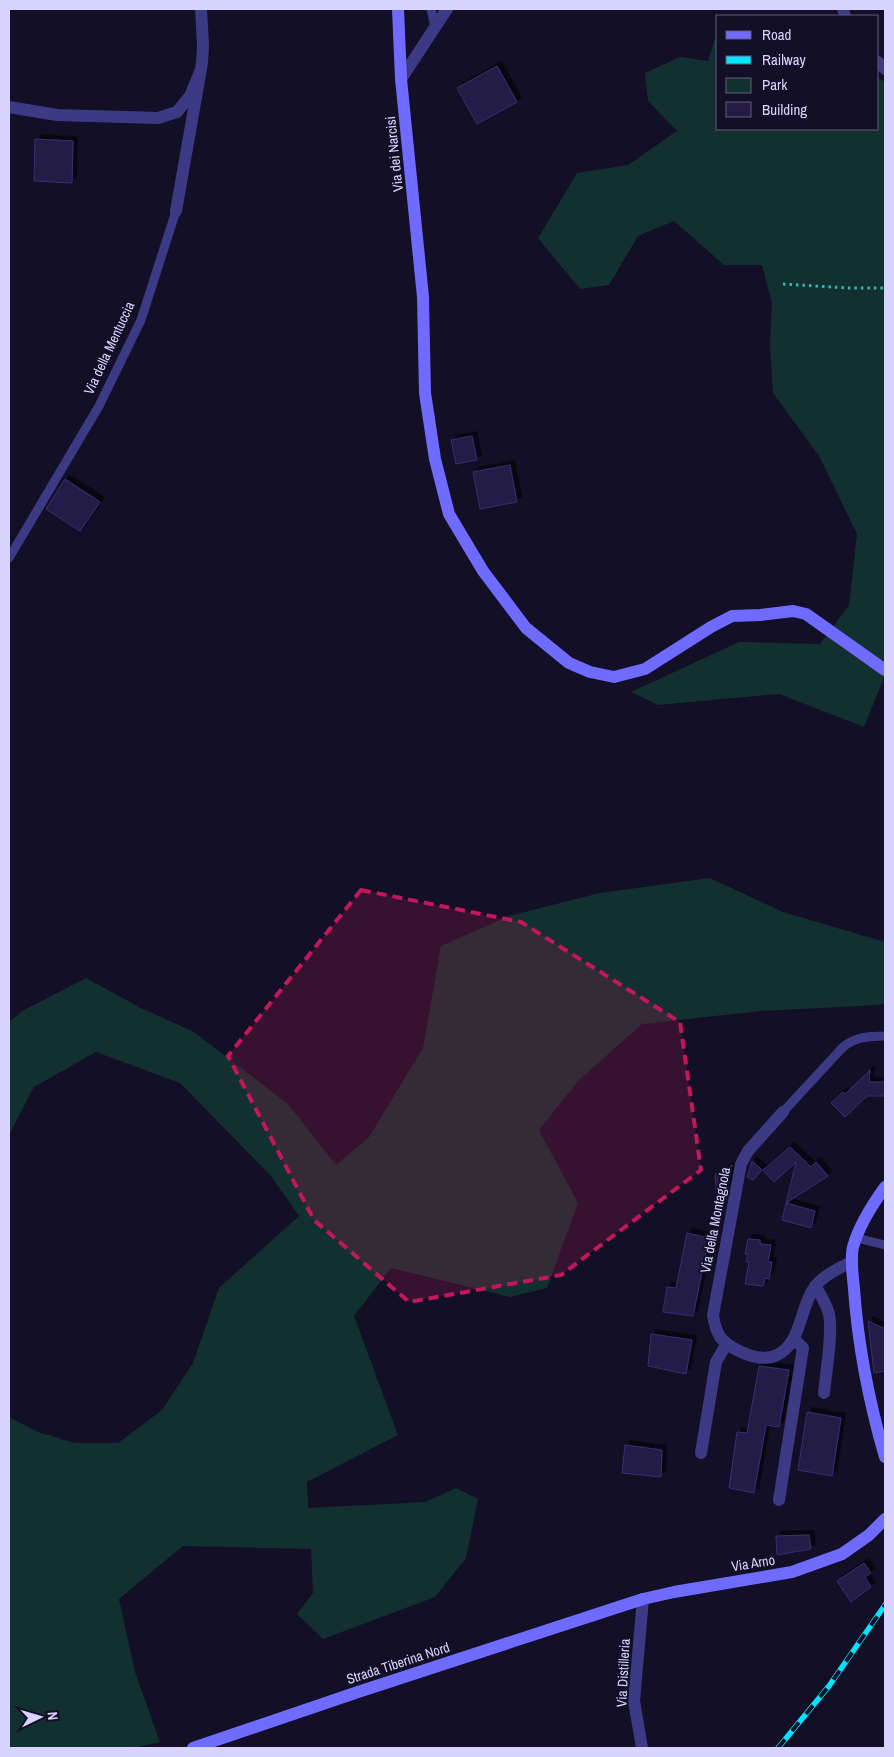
<svg xmlns="http://www.w3.org/2000/svg" width="894" height="1757" viewBox="0 0 894 1757" font-family="'Archivo Narrow',sans-serif">
<style>
.green{fill:#12302f}
.building{fill:#241b47;stroke:#3b2d73;filter:url(#shadow)}
.lines{fill:none;stroke-linecap:round;stroke-linejoin:round}
.path{stroke:#2fb8b0;stroke-width:3;stroke-dasharray:2.5 4;stroke-linecap:butt}
.lane{stroke:#3d3a85;stroke-width:9}
.street{stroke:#3d3a85;stroke-width:12}
.secondary{stroke:#6f6bff;stroke-width:12}
.rail-casing{stroke:#00e5ff;stroke-width:5.5}
.rail{stroke:#130f26;stroke-width:4;stroke-dasharray:11;stroke-linecap:butt}
.marked{fill:#c2185b;fill-opacity:0.2;stroke:#c2185b;stroke-width:4;stroke-dasharray:10 6;stroke-linejoin:round}
.labels{text-anchor:middle;dominant-baseline:central;stroke-width:4;stroke-linejoin:round;paint-order:stroke}
.street-label{font-size:14px;fill:#d9d4ff;stroke:#130f26}
</style>
<defs>
<filter id="shadow"><feDropShadow dx="4.5" dy="-4.5" stdDeviation="0" flood-color="#0009"/></filter>
</defs>
<rect width="100%" height="100%" fill="#130f26"/>
<path class="green" d="M 715,39 L 718,39 L 718,129 L 878,129 L 878,78 L 885,82 L 885,675 L 864,727 L 779,694 L 658,705 L 631,692 L 739,642 L 820,644 L 849,605 L 857,534 L 819,456 L 773,393 L 770,343 L 772,303 L 762,265 L 724,265 L 674,221 L 638,236 L 609,285 L 580,289 L 538,238 L 577,173 L 628,165 L 677,131 L 648,101 L 645,73 L 680,57 L 708,61 Z
M 710,878 L 783,912 L 885,942 L 885,1003 L 878,1005 L 761,1011 L 642,1024 L 579,1080 L 539,1130 L 578,1203 L 547,1288 L 510,1297 L 391,1268 L 354,1316 L 398,1435 L 307,1482 L 308,1508 L 425,1502 L 456,1488 L 478,1499 L 466,1558 L 435,1597 L 323,1639 L 297,1614 L 313,1593 L 311,1549 L 183,1546 L 119,1599 L 135,1672 L 160,1742 L 134,1748 L 9,1748 L 9,1417 L 38,1432 L 75,1443 L 118,1443 L 162,1410 L 193,1363 L 219,1288 L 299,1216 L 271,1176 L 180,1083 L 96,1052 L 34,1087 L 9,1135 L 9,1022 L 22,1011 L 86,978 L 141,1008 L 194,1032 L 288,1104 L 336,1165 L 369,1137 L 423,1048 L 441,946 L 509,916 L 600,893 Z"/>
<path class="building" d="M 497,66 L 517,102 L 477,124 L 457,88 Z
M 35,139 L 73,141 L 72,183 L 34,181 Z
M 472,436 L 477,460 L 456,464 L 451,440 Z
M 510,465 L 517,502 L 480,509 L 473,472 Z
M 65,479 L 100,502 L 80,531 L 46,509 Z
M 870,1070 L 869,1082 L 885,1082 L 885,1096 L 867,1096 L 845,1117 L 831,1103 L 843,1092 L 845,1094 Z
M 790,1147 L 811,1167 L 816,1162 L 828,1176 L 786,1203 L 815,1211 L 811,1228 L 782,1220 L 796,1162 L 774,1182 L 763,1170 Z
M 752,1161 L 762,1170 L 753,1180 L 747,1177 Z
M 732,1165 L 727,1193 L 717,1200 L 715,1175 Z
M 687,1233 L 709,1238 L 693,1316 L 663,1312 L 667,1287 L 676,1288 Z
M 748,1239 L 760,1240 L 760,1244 L 771,1245 L 768,1262 L 772,1262 L 769,1279 L 765,1278 L 763,1286 L 745,1284 L 749,1262 L 746,1262 L 748,1255 L 745,1254 Z
M 868,1321 L 885,1329 L 885,1371 L 874,1373 Z
M 651,1334 L 692,1340 L 686,1374 L 648,1366 Z
M 759,1366 L 789,1370 L 779,1427 L 766,1425 L 754,1493 L 729,1488 L 737,1432 L 747,1433 Z
M 807,1412 L 841,1418 L 832,1476 L 798,1470 Z
M 625,1445 L 662,1450 L 661,1477 L 622,1473 Z
M 809,1535 L 811,1549 L 777,1555 L 776,1536 Z
M 864,1563 L 871,1573 L 865,1577 L 871,1587 L 851,1602 L 837,1581 Z"/>
<g class="lines">
<path class="path" d="M 783,284 L 848,288 L 885,288"/>
<path class="lane" d="M 431,9 L 435,27
M 9,558 L 99,406 L 141,320 L 176,211
M 783,1112 L 843,1047 C 855,1037 869,1036 885,1036
M 857,1238 L 885,1245"/>
<path class="street" d="M 843,9 L 845,16
M 878,62 L 885,69
M 401,79 L 447,9
M 9,107 L 57,115 L 158,118 L 177,112 L 190,96 L 200,72
M 176,211 L 202,63 L 203,45 L 201,9
M 783,1112 L 748,1151 L 741,1164 L 713,1315 C 716,1336 722,1343 741,1352 C 752,1357 764,1360 775,1356 C 802,1345 799,1309 814,1288 C 821,1277 840,1267 852,1262
M 815,1286 C 821,1295 826,1303 829,1314 C 833,1334 826,1371 824,1393
M 701,1453 L 716,1362 L 726,1345
M 779,1500 L 803,1348 L 794,1339
M 642,1748 L 634,1701 L 643,1599"/>
<path class="secondary" d="M 398,9 L 401,79 L 423,297 L 425,393 L 435,459 L 449,514 L 483,571 L 526,628 L 569,663 L 590,672 L 614,677 L 645,669 L 711,627 L 732,616 L 760,615 L 793,611 L 806,614 L 885,670
M 885,1187 C 872,1205 859,1225 853,1247 C 850,1260 853,1275 854,1289 C 858,1345 869,1402 885,1457
M 193,1748 L 358,1692 L 643,1599 L 674,1592 L 792,1572 L 842,1554 L 869,1535 L 885,1519"/>
<g class="rail-casing">
<path id="rail" d="M 778,1748 L 829,1686 L 885,1605"/>
</g>
<use href="#rail" class="rail"/>
</g>
<path class="marked" d="M 361,890 L 521,922 L 680,1022 L 701,1170 L 561,1275 L 409,1302 L 314,1220 L 228,1056 Z"/>
<g class="labels">
<g class="street-label">
<text transform="translate(394 154) rotate(-96)">Via dei Narcisi</text>
<text transform="translate(109 348) rotate(-65)">Via della Mentuccia</text>
<text transform="translate(715 1220) rotate(-79)">Via della Montagnola</text>
<text transform="translate(753 1563) rotate(-9)">Via Arno</text>
<text transform="translate(398 1663) rotate(-18)">Strada Tiberina Nord</text>
<text transform="translate(623 1673) rotate(-87)">Via Distilleria</text>
</g>
</g>
<rect width="894" height="1757" fill="none" stroke="#d9d4ff" stroke-width="20"/>
<rect x="716" y="15" width="162" height="115" fill="#130f26" stroke="#625e7d"/>
<rect x="726" y="31" width="25" height="8" fill="#6f6bff" stroke="#625e7d"/>
<text x="762" y="40" font-size="15" fill="#d9d4ff">Road</text>
<rect x="726" y="56" width="25" height="8" fill="#00e5ff" stroke="#625e7d"/>
<text x="762" y="65" font-size="15" fill="#d9d4ff">Railway</text>
<rect x="726" y="78" width="25" height="15" fill="#12302f" stroke="#625e7d"/>
<text x="762" y="90" font-size="15" fill="#d9d4ff">Park</text>
<rect x="726" y="102" width="25" height="15" fill="#241b47" stroke="#625e7d"/>
<text x="762" y="115" font-size="15" fill="#d9d4ff">Building</text>
<g transform="translate(40 1717) rotate(85)" stroke="#130f26" stroke-width="4" paint-order="stroke">
<path d="M0-4L9 19L0 12L-9 19Z" fill="#d9d4ff"/>
<text y="-8" font-size="14" font-weight="bold" text-anchor="middle" fill="#d9d4ff">N</text>
</g>
</svg>
